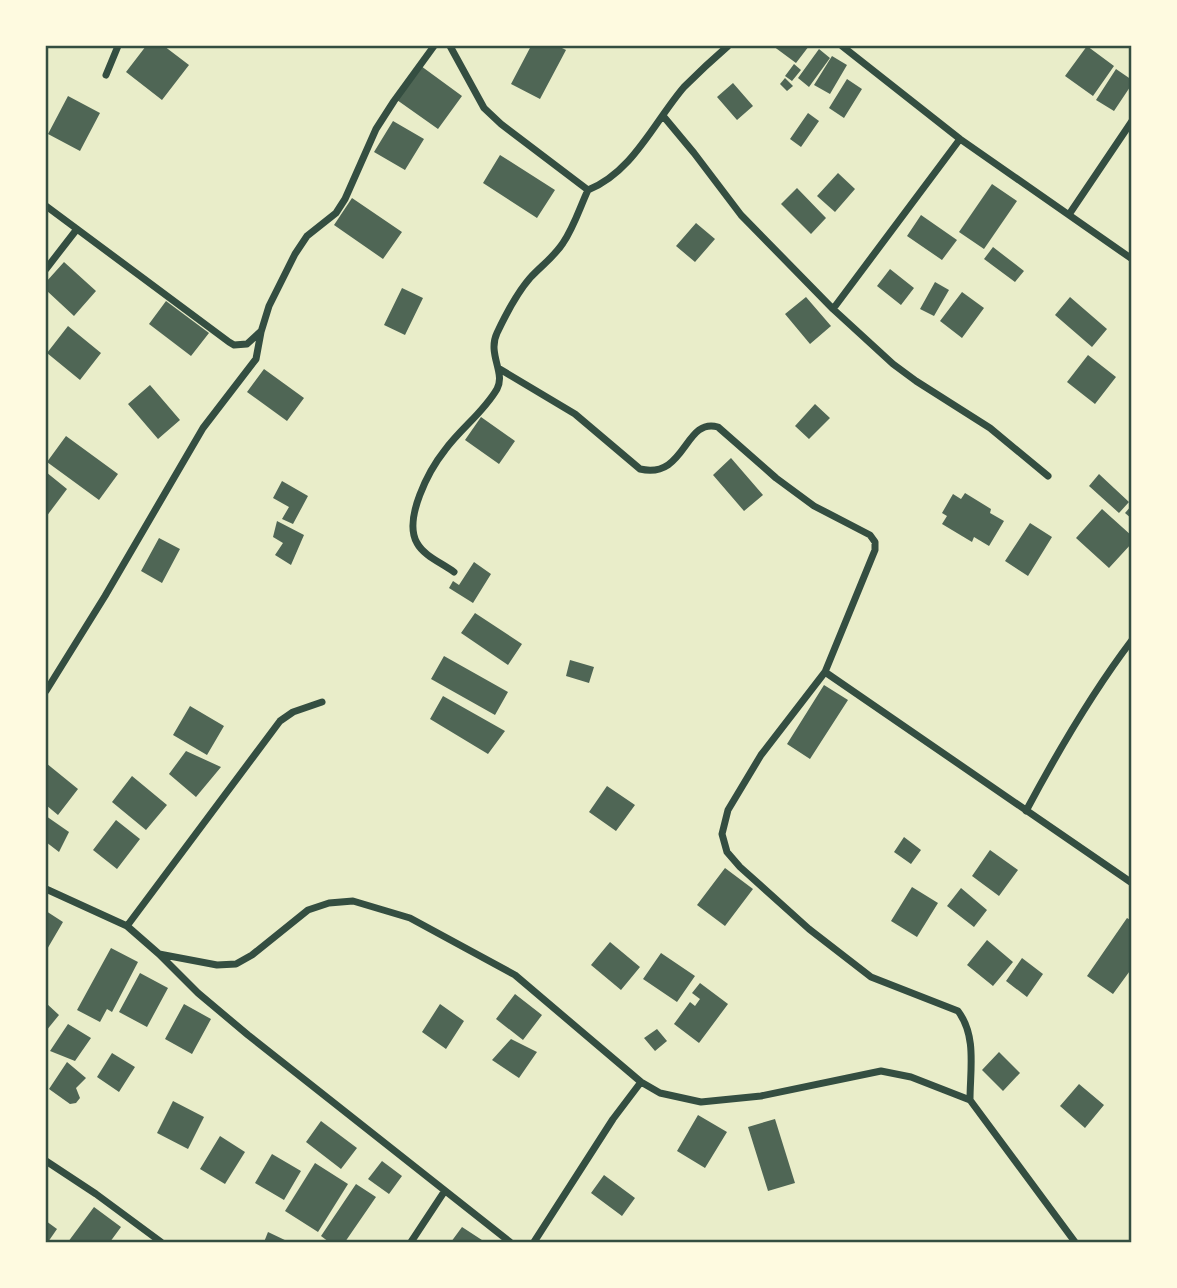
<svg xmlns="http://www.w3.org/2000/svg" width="1177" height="1288" viewBox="0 0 1177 1288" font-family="'Space Grotesk',sans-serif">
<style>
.building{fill:#4f6655}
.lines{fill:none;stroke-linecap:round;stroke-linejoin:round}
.minor{stroke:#344e41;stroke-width:7}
.neatline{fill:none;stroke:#344e41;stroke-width:2.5}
</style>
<rect width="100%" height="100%" fill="#e9edc9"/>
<path class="building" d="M 146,46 L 164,46 L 189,65 L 162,100 L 126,72 Z
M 531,46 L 558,46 L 566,50 L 540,99 L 511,84 Z
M 773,46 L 809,46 L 796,63 Z
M 1087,46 L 1114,66 L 1093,96 L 1065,76 Z
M 819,49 L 830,58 L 809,87 L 798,78 Z
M 832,56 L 847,65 L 830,94 L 814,85 Z
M 794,64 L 801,70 L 792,81 L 785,76 Z
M 421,66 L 462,96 L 438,129 L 397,100 Z
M 1116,69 L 1132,80 L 1132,84 L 1114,111 L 1096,100 Z
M 785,78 L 793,86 L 787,91 L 780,84 Z
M 847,79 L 862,89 L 844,118 L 829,108 Z
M 733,83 L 753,106 L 737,120 L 717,97 Z
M 68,96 L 100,113 L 80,151 L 48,134 Z
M 808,113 L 819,121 L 801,147 L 790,139 Z
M 393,121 L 424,139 L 405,170 L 374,152 Z
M 500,155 L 555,190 L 537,218 L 483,183 Z
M 838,173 L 855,189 L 835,212 L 817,196 Z
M 992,184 L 1017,201 L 984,249 L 959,232 Z
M 797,188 L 826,218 L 811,234 L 781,204 Z
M 352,198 L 402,232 L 383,259 L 334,225 Z
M 921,215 L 957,240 L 942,260 L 907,236 Z
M 696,223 L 715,239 L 695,262 L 676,246 Z
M 993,247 L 1024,271 L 1015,282 L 984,259 Z
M 64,262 L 96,291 L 74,316 L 46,290 L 46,282 Z
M 890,269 L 914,288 L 901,305 L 877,286 Z
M 935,282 L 949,290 L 934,316 L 920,309 Z
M 402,288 L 423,298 L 405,335 L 384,325 Z
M 962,292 L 984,308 L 962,338 L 940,321 Z
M 806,297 L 831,326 L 810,344 L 785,314 Z
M 1070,297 L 1107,329 L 1092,347 L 1055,315 Z
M 166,301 L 209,333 L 191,356 L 149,324 Z
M 68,326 L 101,353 L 80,380 L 47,353 Z
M 1088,355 L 1116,377 L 1095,404 L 1067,382 Z
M 264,369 L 304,398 L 287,421 L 247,392 Z
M 150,385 L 180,420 L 158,439 L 128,404 Z
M 815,404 L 830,418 L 809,439 L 795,426 Z
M 481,417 L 515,441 L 499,464 L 465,440 Z
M 66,436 L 118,474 L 99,500 L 47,462 Z
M 731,458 L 763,495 L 744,511 L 713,475 Z
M 46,472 L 67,489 L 46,517 Z
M 1099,474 L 1129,502 L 1119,513 L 1089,486 Z
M 282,481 L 308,496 L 293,524 L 282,519 L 289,507 L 273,498 Z
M 965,493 L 991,509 L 990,513 L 1004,521 L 989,546 L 974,537 L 972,542 L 942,524 L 947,516 L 942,513 L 953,494 L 961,499 Z
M 1132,505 L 1132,519 L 1125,513 Z
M 1102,509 L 1132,536 L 1132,543 L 1109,568 L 1076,538 Z
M 277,521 L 304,535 L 291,565 L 275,555 L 283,543 L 273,537 Z
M 1030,523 L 1052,537 L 1028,576 L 1005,561 Z
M 159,538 L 180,549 L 162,583 L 141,571 Z
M 474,562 L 491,574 L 473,603 L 449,588 L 453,581 L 459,585 Z
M 475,613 L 522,644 L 508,665 L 461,633 Z
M 444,656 L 508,692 L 495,715 L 431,679 Z
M 570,660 L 594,667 L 589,683 L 566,676 Z
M 824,685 L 848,700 L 810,759 L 787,744 Z
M 443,696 L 505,731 L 488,754 L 430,719 Z
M 190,706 L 224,726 L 207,755 L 173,735 Z
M 186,751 L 221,767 L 196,797 L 169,774 Z
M 46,763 L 78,789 L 58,815 L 46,805 Z
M 132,776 L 167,805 L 146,830 L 112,802 Z
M 607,786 L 635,805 L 616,831 L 589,812 Z
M 46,816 L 69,832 L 59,852 L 46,842 Z
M 116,820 L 140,839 L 117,869 L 93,850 Z
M 904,837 L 921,850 L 911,864 L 894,852 Z
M 990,850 L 1018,870 L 999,896 L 972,876 Z
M 725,868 L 753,889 L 725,926 L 697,905 Z
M 912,887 L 938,903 L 917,937 L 891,921 Z
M 961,888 L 987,910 L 974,927 L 947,906 Z
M 46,911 L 63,922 L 46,951 Z
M 1127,918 L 1132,921 L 1132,968 L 1113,994 L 1087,976 Z
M 987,940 L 1013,962 L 993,986 L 967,965 Z
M 610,942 L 640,967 L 621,990 L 591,965 Z
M 111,948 L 138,962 L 112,1012 L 107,1009 L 100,1022 L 77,1010 Z
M 661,953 L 695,976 L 677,1002 L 643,979 Z
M 1022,958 L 1043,974 L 1027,997 L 1006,981 Z
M 140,973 L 168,988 L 147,1027 L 119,1012 Z
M 700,983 L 728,1004 L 699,1043 L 674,1024 L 690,1002 L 695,1006 L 700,999 L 692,993 Z
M 515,994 L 542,1015 L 523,1040 L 496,1019 Z
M 46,1003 L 59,1015 L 46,1031 Z
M 184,1004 L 211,1019 L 192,1054 L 165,1039 Z
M 440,1004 L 464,1021 L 446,1049 L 422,1032 Z
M 68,1024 L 91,1038 L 75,1061 L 50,1051 Z
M 657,1029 L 667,1041 L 655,1051 L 644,1038 Z
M 511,1039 L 537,1052 L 519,1078 L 492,1060 Z
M 999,1052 L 1020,1073 L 1003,1091 L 982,1070 Z
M 112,1053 L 135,1067 L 119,1092 L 97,1077 Z
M 67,1062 L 86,1078 L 76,1088 L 80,1098 L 76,1103 L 70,1104 L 49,1089 Z
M 1079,1084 L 1104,1105 L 1085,1128 L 1060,1106 Z
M 173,1101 L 204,1117 L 188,1149 L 157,1133 Z
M 698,1115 L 727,1132 L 705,1168 L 677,1151 Z
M 775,1119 L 795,1183 L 768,1191 L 748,1127 Z
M 321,1121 L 357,1148 L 341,1169 L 306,1142 Z
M 220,1136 L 245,1152 L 225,1184 L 200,1169 Z
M 272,1154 L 301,1171 L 284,1200 L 255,1183 Z
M 382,1161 L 402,1176 L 389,1194 L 368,1179 Z
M 315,1163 L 348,1184 L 318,1232 L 285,1211 Z
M 604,1175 L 635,1198 L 622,1216 L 591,1193 Z
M 356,1184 L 376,1197 L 345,1242 L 329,1242 L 321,1236 Z
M 94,1207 L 121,1227 L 110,1242 L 68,1242 Z
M 46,1221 L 57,1229 L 48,1242 L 46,1242 Z
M 462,1227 L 485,1242 L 451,1242 Z
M 268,1232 L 289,1242 L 264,1242 Z"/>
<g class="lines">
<path class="minor" d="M 450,46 L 484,108 L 501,124 L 588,190
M 842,46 L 960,139 L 1132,259
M 106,75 L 118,46
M 664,117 L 694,153 L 741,215 L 833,309 L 893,364 L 916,381 L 990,428 L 1048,476
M 46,206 L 229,342 L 234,345 L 247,344 L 260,332
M 1070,213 L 1132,121
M 46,269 L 77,229
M 833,309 L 960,139
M 498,368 L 575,414 L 640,469 C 686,480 684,417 718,427 L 776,478 L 814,506 L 870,535 L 875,542 L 875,550 L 825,672 L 761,755 L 728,810 L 722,834 L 727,852 L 740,867 L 809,929 L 871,977 L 958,1011 C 977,1036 970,1070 970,1100
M 454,572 C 442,563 424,556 417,543 C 403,519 429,470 445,450 C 461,428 483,413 497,389 C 506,373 487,354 497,333 C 506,314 516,294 530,278 C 541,266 554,257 563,243 C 574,227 580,207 588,190 C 633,172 654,122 684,87 C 698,73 713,59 728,46
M 825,672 L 1132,883
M 46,691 L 105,596 L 203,428 L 256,359 L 261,332 L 269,306 L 295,254 L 307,236 L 336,213 L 345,199 L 376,129 L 394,101 L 434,46
M 1026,811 C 1058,751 1091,694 1132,640
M 46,889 L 127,926 L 159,954 L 198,993 L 248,1035 L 510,1242
M 127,926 L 280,721 L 293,712 L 322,702
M 159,954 L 217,965 L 236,964 L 252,955 L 308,910 L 329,903 L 353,901 L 410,918 L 515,975 L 641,1082 L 660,1093 L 701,1102 L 761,1096 L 881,1071 L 911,1077 L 970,1100 L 1075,1242
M 46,1161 L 96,1194 L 161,1242
M 411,1242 L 444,1192
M 534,1242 L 613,1119 L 641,1082"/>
</g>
<rect width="1177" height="1288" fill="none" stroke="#fefae0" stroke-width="94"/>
<rect x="47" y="47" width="1083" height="1194" class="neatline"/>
</svg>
